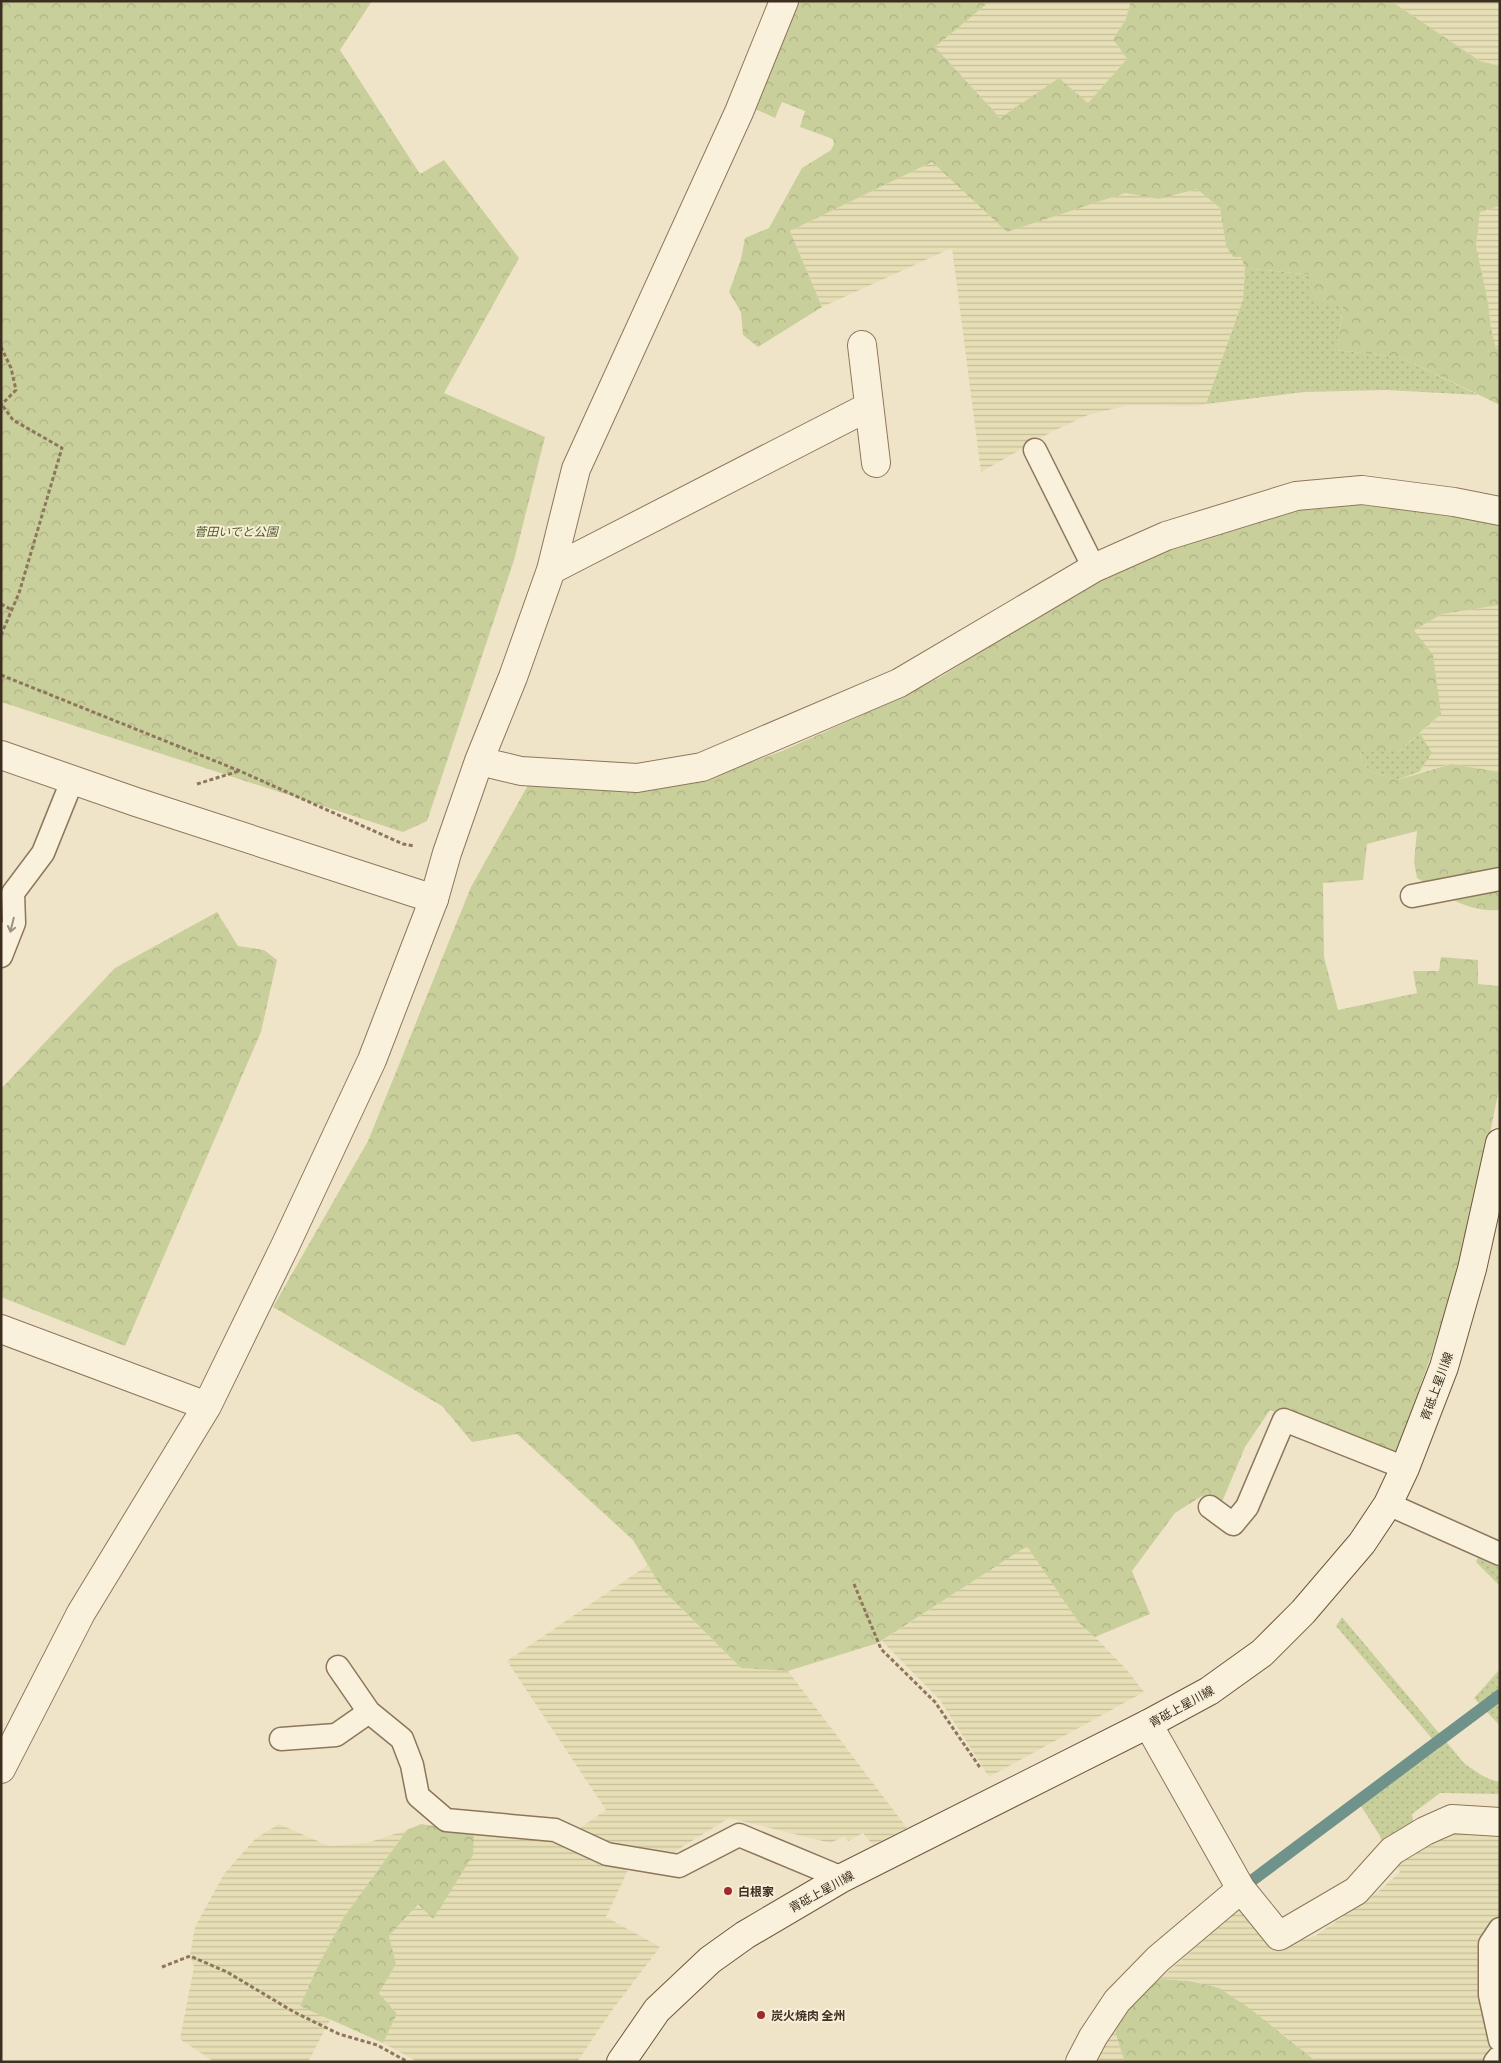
<svg xmlns="http://www.w3.org/2000/svg" width="1501" height="2063" viewBox="0 0 1501 2063" font-family="Literata,'Noto Sans JP',serif">
<style>
.farmland{fill:url(#farmland-rules)}
.grass{fill:url(#grass-dots)}
.forest{fill:url(#forest-crowns)}
.lines{fill:none;stroke-linecap:round;stroke-linejoin:round}
.stream{stroke:#6f938a;stroke-width:12}
.service-casing{stroke:#8d765c;stroke-width:25}
.minor-casing{stroke:#8d765c;stroke-width:30}
.tertiary-casing{stroke:#8d765c;stroke-width:30}
.secondary-casing{stroke:#6f573f;stroke-width:30}
.path{stroke:#8d765c;stroke-width:3;stroke-dasharray:4 2.5;stroke-linecap:butt}
.service{stroke:#faf1dc;stroke-width:22}
.minor{stroke:#faf1dc;stroke-width:28}
.tertiary{stroke:#faf1dc;stroke-width:28}
.secondary{stroke:#faf1dc;stroke-width:28}
.oneway{stroke:#9c907e}
.poi-dot{fill:#9e2a2b;stroke:#f7eed8;stroke-width:2}
.labels{text-anchor:middle;dominant-baseline:central;stroke-width:4;stroke-linejoin:round;paint-order:stroke}
.park-label{font-size:12px;font-style:italic;fill:#4d5a26;stroke:#f7eed8}
.street-label{font-size:12px;fill:#3d2e20;stroke:#f7eed8}
.poi-label{font-size:12px;font-weight:bold;fill:#3d2e20;stroke:#f7eed8;text-anchor:start}
</style>
<defs>
<pattern id="farmland-rules" width="6" height="5" patternUnits="userSpaceOnUse" patternTransform="scale(1.25)"><rect width="6" height="5" fill="#e6deb5"/><path d="M0 2.5h6" fill="none" stroke="#c6bf9b"/></pattern>
<pattern id="grass-dots" width="8" height="8" patternUnits="userSpaceOnUse" patternTransform="scale(1.25)"><rect width="8" height="8" fill="#c9cf9b"/><path d="M2 2h.1M6 6h.1" fill="none" stroke="#aeb285" stroke-width="1.8" stroke-linecap="round"/></pattern>
<pattern id="forest-crowns" width="20" height="18" patternUnits="userSpaceOnUse" patternTransform="scale(1.25)"><rect width="20" height="18" fill="#c9cf9b"/><path d="M2 6a3 3 0 1 1 6 0M12 15a3 3 0 1 1 6 0" fill="none" stroke="#aeb285"/></pattern>
</defs>
<rect width="100%" height="100%" fill="#f0e4c8"/>
<path class="farmland" d="M 990,1 L 1131,1 L 1125,21 L 1113,39 L 1127,59 L 1088,103 L 1058,79 L 1000,118 L 935,47 Z
M 1391,1 L 1500,1 L 1500,66 L 1480,61 Z
M 932,162 L 1007,232 L 1125,193 L 1159,199 L 1198,189 L 1220,208 L 1226,246 L 1233,257 L 1241,256 L 1245,268 L 1243,300 L 1206,404 L 1195,406 L 1128,405 L 1088,415 L 1053,431 L 981,472 L 952,248 L 822,307 L 790,231 Z
M 1500,206 L 1500,350 L 1496,348 L 1491,328 L 1488,302 L 1476,246 L 1480,212 Z
M 1500,605 L 1500,772 L 1451,764 L 1419,772 L 1432,753 L 1420,733 L 1441,714 L 1413,630 L 1442,614 Z
M 1027,1545 L 1079,1623 L 1095,1637 L 1126,1669 L 1144,1692 L 989,1777 L 940,1700 L 882,1641 Z
M 648,1565 L 663,1590 L 741,1668 L 788,1671 L 907,1828 L 873,1845 L 863,1833 L 848,1841 L 844,1836 L 831,1843 L 729,1818 L 674,1852 L 605,1842 L 580,1828 L 606,1810 L 507,1661 Z
M 279,1824 L 329,1846 L 367,1843 L 407,1830 L 344,1917 L 319,1964 L 300,2006 L 331,2018 L 308,2062 L 214,2062 L 180,2039 L 194,1967 L 190,1956 L 195,1927 L 224,1874 L 255,1839 Z
M 1459,1830 L 1500,1830 L 1500,2062 L 1317,2062 L 1284,2035 L 1189,1981 L 1160,1979 L 1239,1909 L 1276,1948 L 1315,1936 L 1378,1892 L 1400,1872 L 1396,1864 L 1439,1838 Z
M 474,1832 L 545,1839 L 580,1849 L 628,1870 L 606,1917 L 660,1947 L 610,2013 L 577,2062 L 418,2062 L 383,2043 L 397,2014 L 379,1993 L 396,1964 L 389,1936 L 418,1904 L 433,1918 Z
M 1123,2009 L 1115,2032 L 1125,2062 L 1092,2062 Z"/>
<path class="grass" d="M 1245,268 L 1312,275 L 1343,306 L 1337,350 L 1402,358 L 1478,395 L 1386,390 L 1304,392 L 1206,404 L 1243,300 Z
M 1420,733 L 1432,753 L 1419,772 L 1397,780 L 1370,771 L 1363,764 L 1360,751 L 1399,751 Z
M 1478,1558 L 1500,1568 L 1500,1586 L 1476,1562 Z
M 1342,1617 L 1464,1763 C 1475,1771 1485,1779 1500,1782 L 1500,1794 L 1440,1793 L 1412,1814 L 1414,1827 L 1385,1852 L 1380,1836 L 1361,1806 L 1440,1748 L 1336,1626 Z
M 1500,1669 L 1500,1726 L 1474,1698 Z"/>
<path class="forest" d="M 1,1 L 372,1 L 340,50 L 420,174 L 444,160 L 519,258 L 444,393 L 545,437 L 514,560 L 427,821 L 403,832 L 1,702 Z
M 795,1 L 990,1 L 935,47 L 1000,118 L 1059,78 L 1088,103 L 1127,59 L 1113,39 L 1125,21 L 1131,1 L 1391,1 L 1480,61 L 1500,66 L 1500,206 L 1480,212 L 1476,246 L 1488,302 L 1491,328 L 1496,348 L 1500,350 L 1500,405 L 1402,358 L 1337,350 L 1343,306 L 1311,302 L 1312,275 L 1245,268 L 1241,257 L 1233,257 L 1226,246 L 1220,208 L 1197,189 L 1159,199 L 1125,193 L 1007,232 L 932,162 L 790,231 L 822,307 L 758,347 L 743,335 L 741,312 L 729,292 L 741,259 L 745,238 L 769,228 L 802,168 L 831,150 L 834,144 L 833,139 L 800,127 L 805,111 L 782,102 L 775,118 L 753,108 Z
M 1362,498 L 1500,517 L 1500,605 L 1442,614 L 1414,630 L 1433,655 L 1441,714 L 1399,751 L 1360,752 L 1363,764 L 1370,771 L 1397,780 L 1451,764 L 1500,772 L 1500,910 C 1466,913 1444,894 1417,878 L 1414,862 L 1417,831 L 1367,844 L 1363,880 L 1323,883 L 1324,957 L 1338,1010 L 1417,993 L 1413,971 L 1439,971 L 1441,957 L 1478,960 L 1478,984 L 1500,986 L 1500,1084 L 1464,1263 L 1395,1457 L 1270,1410 L 1245,1447 L 1222,1502 L 1202,1496 L 1175,1513 L 1132,1571 L 1150,1614 L 1095,1637 L 1079,1623 L 1027,1546 L 878,1643 L 788,1671 L 741,1668 L 663,1590 L 633,1540 L 517,1434 L 472,1442 L 442,1406 L 273,1307 L 368,1141 L 471,887 L 532,778 L 707,778 L 782,751 L 858,717 L 941,677 L 1092,580 L 1174,548 L 1299,506 Z
M 217,912 L 238,946 L 264,950 L 277,960 L 261,1032 L 125,1346 L 1,1297 L 1,1089 L 115,968 Z
M 421,1824 L 474,1832 L 473,1855 L 433,1919 L 418,1904 L 389,1936 L 396,1964 L 379,1993 L 397,2014 L 383,2043 L 300,2006 L 319,1964 L 344,1917 L 407,1830 Z
M 1160,1979 L 1189,1981 L 1219,1988 L 1249,2008 L 1317,2062 L 1125,2062 L 1115,2032 L 1123,2009 Z"/>
<g class="lines">
<path class="stream" d="M 1254,1879 L 1500,1695"/>
<g class="service-casing">
<path id="service" d="M 1035,450 L 1094,568
M 1412,896 L 1500,879
M 1,956 L 14,923 L 13,893 L 43,853 L 72,781
M 1388,1504 L 1500,1554
M 1210,1507 L 1233,1524 L 1247,1507 L 1284,1420 L 1405,1468
M 338,1667 L 369,1712 L 402,1739 L 412,1765 L 418,1796 L 446,1820 L 555,1830 L 607,1854 L 679,1866 L 739,1835 L 842,1878
M 281,1739 L 336,1735 L 369,1712
M 1500,1929 L 1490,1944 L 1490,1995 L 1500,2040
M 1495,2062 L 1500,2056"/>
</g>
<g class="minor-casing">
<path id="minor" d="M 862,345 L 876,463
M 551,570 L 868,407
M 479,761 L 521,771 L 637,778 L 702,767 L 899,683 L 1094,568 L 1166,536 L 1296,496 L 1362,490 L 1454,502 L 1500,511
M 1,1329 L 207,1406
M 1,1769 L 81,1613 L 207,1406 L 285,1246 L 372,1060 L 434,899 L 447,853 L 479,761 L 513,677 L 551,570 L 576,469 L 739,112 L 784,1
M 1241,1889 L 1279,1936 L 1356,1891 L 1392,1851 L 1425,1831 L 1452,1819 L 1500,1822
M 1080,2062 L 1093,2037 L 1117,2001 L 1158,1959 L 1241,1889 L 1148,1724"/>
</g>
<g class="tertiary-casing">
<path id="tertiary" d="M 1,755 L 136,802 L 434,899"/>
</g>
<g class="secondary-casing">
<path id="secondary" d="M 621,2062 L 657,2010 L 710,1960 L 745,1935 L 842,1878 L 1148,1724 L 1209,1691 L 1262,1653 L 1303,1612 L 1362,1543 L 1388,1504 L 1405,1468 L 1444,1367 L 1472,1269 L 1500,1143"/>
</g>
<path class="path" d="M 1,347 L 11,368 L 16,390 L 1,405
M 1,604 L 12,610
M 1,635 L 19,593 L 62,448 L 13,420 L 2,405
M 1,675 L 240,771 L 403,844 L 414,846
M 197,784 L 239,771
M 854,1584 L 881,1649 L 935,1702 L 981,1769
M 162,1967 L 190,1956 L 227,1972 L 294,2012 L 339,2034 L 377,2045 L 408,2062"/>
<use href="#service" class="service"/>
<use href="#minor" class="minor"/>
<use href="#tertiary" class="tertiary"/>
<use href="#secondary" class="secondary"/>
</g>
<defs><path id="oneway-shaft" d="M-6 0H5M1.5-3L5.5 0L1.5 3" fill="none" stroke-width="1.6" stroke-linecap="round" stroke-linejoin="round" transform="scale(1.25)"/></defs>
<use class="oneway" href="#oneway-shaft" transform="translate(12 925) rotate(104)"/>
<g class="poi-dot">
<circle cx="728" cy="1891" r="5"/>
<circle cx="761" cy="2015" r="5"/>
</g>
<g class="labels">
<g class="park-label">
<text x="236" y="531">菅田いでと公園</text>
</g>
<g class="street-label">
<text transform="translate(1436 1386) rotate(-70)">青砥上星川線</text>
<text transform="translate(1181 1706) rotate(-29)">青砥上星川線</text>
<text transform="translate(821 1891) rotate(-29)">青砥上星川線</text>
</g>
<g class="poi-label">
<text x="738" y="1891">白根家</text>
<text x="771" y="2015">炭火焼肉 全州</text>
</g>
</g>
<rect width="1501" height="2063" fill="none" stroke="#3d2e20" stroke-width="5"/>
</svg>
